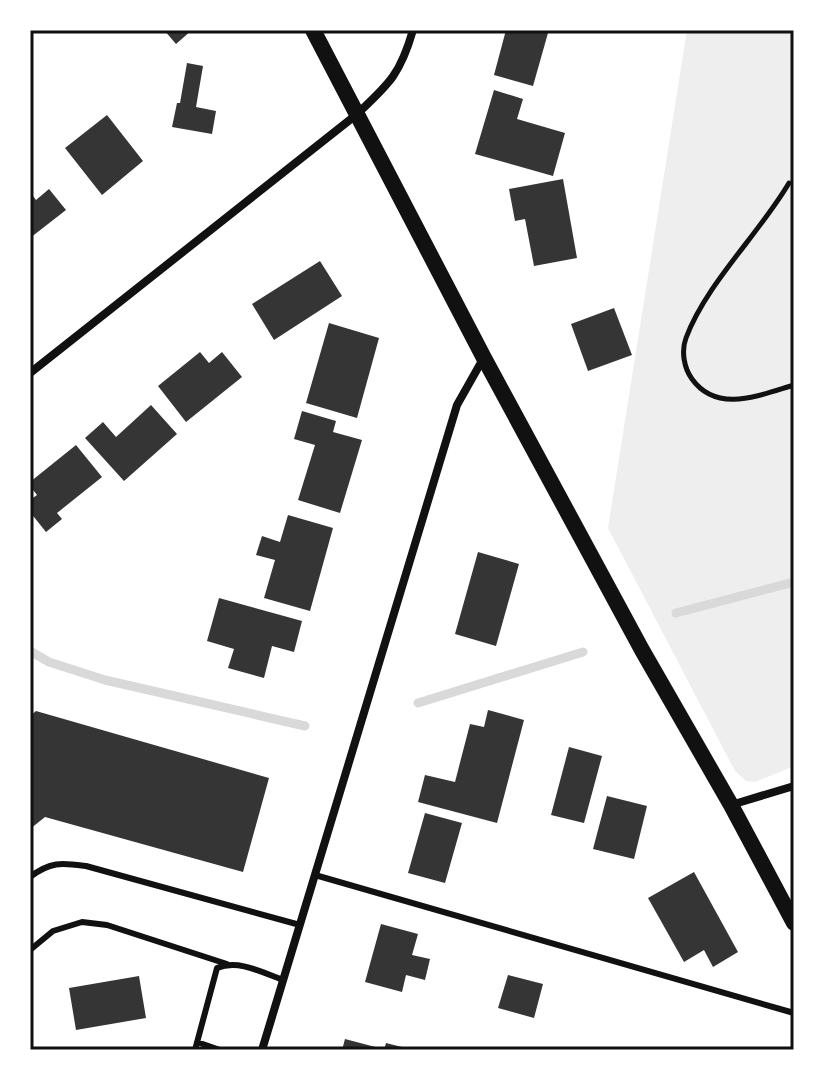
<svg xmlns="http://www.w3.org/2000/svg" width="824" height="1080" viewBox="0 0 824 1080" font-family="Cabin,sans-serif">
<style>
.green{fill:#eee}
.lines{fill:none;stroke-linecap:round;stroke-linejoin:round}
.stream{stroke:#d9d9d9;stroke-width:9}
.building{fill:#353535}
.path{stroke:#111;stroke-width:5}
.service{stroke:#111;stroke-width:6}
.minor{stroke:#111;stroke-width:8}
.secondary{stroke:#111;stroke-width:16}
.neatline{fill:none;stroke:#111;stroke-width:3}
</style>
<rect width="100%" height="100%" fill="#fff"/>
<path class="green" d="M 687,30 L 794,30 L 794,766 L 755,782 L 746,781 L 735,771 L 608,528 Z"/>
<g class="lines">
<path class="stream" d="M 676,613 L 794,582
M 30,651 L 49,662 L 105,680 L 305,726
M 418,703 L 583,652"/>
</g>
<path class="building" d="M 164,30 L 192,30 L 176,44 Z
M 506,30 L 537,30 L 548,33 L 533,86 L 494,75 Z
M 187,63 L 203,66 L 196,107 L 216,111 L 212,134 L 172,127 L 177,103 L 180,103 Z
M 494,90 L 523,99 L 517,119 L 565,133 L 553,176 L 475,154 Z
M 107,115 L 143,161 L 102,195 L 65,148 Z
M 563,179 L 577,258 L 534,266 L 525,219 L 515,221 L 509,189 Z
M 49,189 L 66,210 L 30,238 L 30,192 L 36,200 Z
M 320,261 L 342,296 L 274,340 L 252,304 Z
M 614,308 L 632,355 L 588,371 L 571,324 Z
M 329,323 L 379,338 L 357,418 L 306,403 Z
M 200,352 L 209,363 L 222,352 L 242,377 L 186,422 L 158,386 Z
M 151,405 L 177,434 L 124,481 L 85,438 L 103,422 L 116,437 Z
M 302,411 L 336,421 L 333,432 L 362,440 L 340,513 L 298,500 L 315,445 L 294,439 Z
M 76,445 L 102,477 L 57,513 L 62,519 L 46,532 L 30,512 L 30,500 L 37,495 L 30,486 L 30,482 Z
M 288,515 L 333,528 L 310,611 L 264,598 L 275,560 L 256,555 L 262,536 L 280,542 Z
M 478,552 L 519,564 L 496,646 L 455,634 Z
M 219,598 L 302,621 L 294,652 L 272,646 L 264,678 L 228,668 L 234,649 L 207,641 Z
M 488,710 L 524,720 L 497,823 L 418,802 L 425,775 L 455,782 L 470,724 L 484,727 Z
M 36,711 L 269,778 L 243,872 L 45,817 L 30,829 L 30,716 Z
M 569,747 L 602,756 L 584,823 L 551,815 Z
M 607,796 L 647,806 L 634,859 L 593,849 Z
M 425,813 L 462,823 L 445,883 L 408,873 Z
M 694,872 L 738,952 L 713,967 L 704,950 L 684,962 L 648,898 Z
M 381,924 L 418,934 L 412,955 L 430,959 L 425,980 L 406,975 L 402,992 L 365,982 Z
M 508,975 L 543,984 L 534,1018 L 498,1008 Z
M 139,976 L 146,1018 L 76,1030 L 69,988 Z
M 345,1039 L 383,1049 L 383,1050 L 342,1050 Z
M 386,1043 L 410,1049 L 410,1050 L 384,1050 Z"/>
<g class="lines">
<path class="path" d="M 789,183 C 759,234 706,284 686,338 C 681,351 684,368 692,379 C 717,414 760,395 794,385"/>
<path class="service" d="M 315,875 L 794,1013
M 30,877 C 51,861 62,863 86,866 L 300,925
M 30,950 L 53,931 L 82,922 L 107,925 L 227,964
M 197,1042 L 220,1050
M 30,1050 L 36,1050
M 195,1050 L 217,968 C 239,959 263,973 283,980"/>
<path class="minor" d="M 30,373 L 356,115 C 389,84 400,75 413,30
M 731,805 L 794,786
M 262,1050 L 457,405 L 483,359"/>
<path class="secondary" d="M 313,30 L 484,358 L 642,650 L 731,805 L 794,923"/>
</g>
<rect width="824" height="1080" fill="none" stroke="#ffffff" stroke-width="64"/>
<rect x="32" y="32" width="760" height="1016" class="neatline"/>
</svg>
